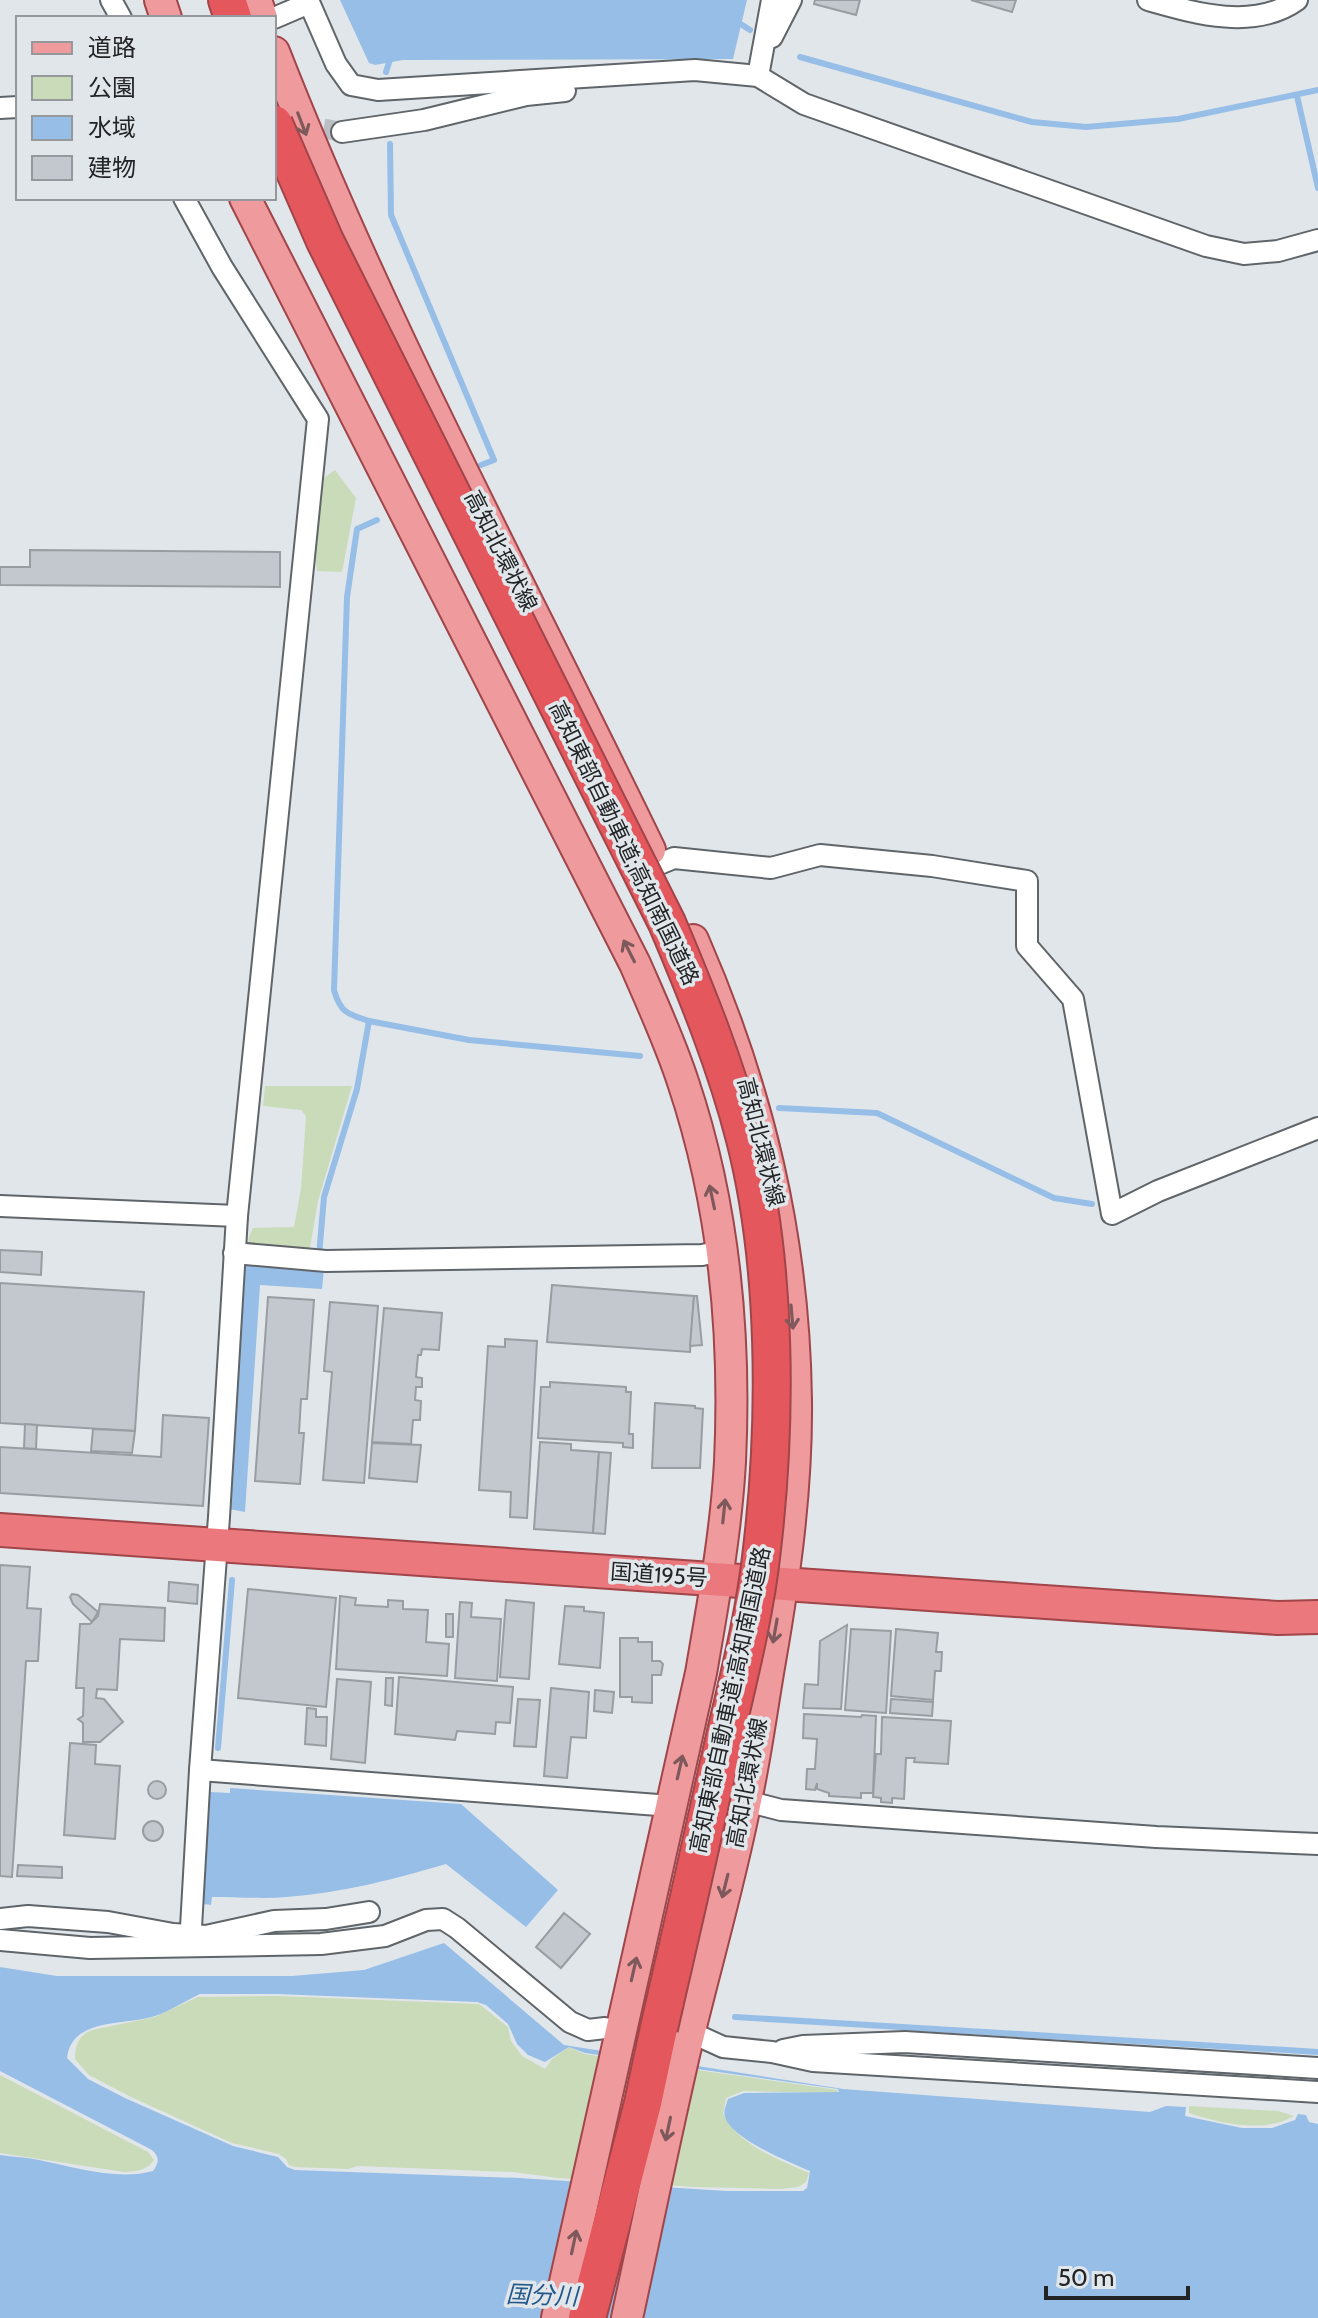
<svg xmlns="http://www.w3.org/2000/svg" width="1318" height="2318" font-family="Cabin,'Noto Sans JP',sans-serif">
<rect width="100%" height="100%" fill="#e1e6eb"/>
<g fill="#c9dbb8">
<path d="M 335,470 L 356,498 L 342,572 L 317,571 L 313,542 L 324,478 Z"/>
<path d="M 265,1086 L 352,1086 L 318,1201 L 309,1253 L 248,1247 L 249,1237 L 253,1228 L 294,1227 L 301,1189 L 306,1116 L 301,1110 L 263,1106 Z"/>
<path d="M 277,1996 L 479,2004 L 508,2027 L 511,2041 L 522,2056 L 545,2069 L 552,2059 L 569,2047 L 584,2054 L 838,2090 L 837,2093 L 743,2091 L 726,2098 L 723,2114 C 739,2146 778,2159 809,2173 L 806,2182 L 798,2187 L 781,2189 L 694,2187 L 558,2178 L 513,2172 L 358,2166 L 348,2169 L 295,2167 L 289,2165 L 286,2159 L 279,2154 L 232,2143 L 131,2097 L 89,2075 L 75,2059 C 75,2045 79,2035 92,2030 L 155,2017 L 198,1997 Z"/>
<path d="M 0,2075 L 148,2152 L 154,2160 C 146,2171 137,2171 124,2172 L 0,2153 Z"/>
<path d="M 1189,2106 L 1278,2111 L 1294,2116 C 1265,2133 1221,2124 1189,2113 Z"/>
</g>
<g fill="#97bee6" fill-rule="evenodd">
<path d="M 340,0 L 747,0 L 733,59 L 403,60 L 375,65 L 369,63 Z"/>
<path d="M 249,1260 L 324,1268 L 322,1289 L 260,1285 L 245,1512 L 229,1509 L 243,1269 Z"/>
<path d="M 230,1788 L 461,1804 L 558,1890 L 526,1927 L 446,1864 C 395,1879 341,1893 287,1897 C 263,1899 237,1897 212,1897 L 211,1905 L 203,1904 L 210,1792 L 230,1793 Z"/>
<path d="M 444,1943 L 564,2045 L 843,2089 L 1150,2112 L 1166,2106 L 1186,2107 L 1185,2116 L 1242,2128 L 1272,2128 L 1295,2120 L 1298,2114 L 1306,2115 L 1309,2122 L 1318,2124 L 1318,2318 L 0,2318 L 0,2155 C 13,2157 26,2157 39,2160 C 75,2167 117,2181 153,2171 C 159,2162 160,2158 152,2150 L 0,2071 L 0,1967 L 57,1976 L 292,1976 L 364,1970 ZM 200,1994 L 277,1994 L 477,2002 L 486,2005 L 508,2024 L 517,2044 L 528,2055 L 545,2062 L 569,2047 L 585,2053 L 838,2089 L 839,2092 L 744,2093 L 728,2099 C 726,2106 723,2111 725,2117 C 732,2139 789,2162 810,2171 L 807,2188 L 803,2191 L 727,2191 L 519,2178 L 295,2170 L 287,2167 L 278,2157 L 233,2146 L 125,2098 L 88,2079 L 67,2058 C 72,2017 124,2026 155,2016 C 170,2011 185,2001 200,1994 Z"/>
</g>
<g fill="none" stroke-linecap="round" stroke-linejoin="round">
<g stroke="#97bee6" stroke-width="6">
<path d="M 736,21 L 750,30"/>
<path d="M 800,57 L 1032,122 L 1086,127 L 1178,119 L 1318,90"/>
<path d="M 386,72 L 391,56"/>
<path d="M 1297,96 L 1318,188"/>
<path d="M 390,144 L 391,215 L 494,460 L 481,465"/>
<path d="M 369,1021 L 469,1040 L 640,1056"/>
<path d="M 779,1108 L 877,1113 L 1054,1198 L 1092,1204"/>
<path d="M 319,1256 L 324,1197 L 357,1089 L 369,1021 C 347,1014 340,1012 334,990 L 347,597 L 357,529 L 377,520"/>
<path d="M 218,1748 L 232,1580"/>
<path d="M 735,2017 L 1318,2052"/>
</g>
</g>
<g fill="#c2c8cd" stroke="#989da2" stroke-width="2">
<path d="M 815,0 L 860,0 L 856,15 L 814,4 Z"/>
<path d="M 971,0 L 1016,0 L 1012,12 Z"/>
<path d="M 30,550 L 280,552 L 280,587 L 0,585 L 0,567 L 30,567 Z"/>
<path d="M 0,1250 L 42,1252 L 41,1275 L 0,1272 Z"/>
<path d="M 0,1283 L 144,1292 L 135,1431 L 0,1423 Z"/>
<path d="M 552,1285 L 694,1296 L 690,1352 L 547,1342 Z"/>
<path d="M 694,1296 L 697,1296 L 702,1345 L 690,1346 Z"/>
<path d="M 268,1297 L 314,1300 L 307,1399 L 301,1399 L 299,1433 L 304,1433 L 300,1484 L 255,1481 Z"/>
<path d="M 330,1302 L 378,1306 L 364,1483 L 323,1480 L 332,1372 L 324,1371 Z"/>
<path d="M 384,1308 L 442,1313 L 439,1350 L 422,1349 L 421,1355 L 418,1355 L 416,1377 L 422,1378 L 422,1387 L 416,1387 L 415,1400 L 421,1401 L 420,1420 L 413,1420 L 411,1444 L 372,1442 Z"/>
<path d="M 505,1339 L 537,1341 L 527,1518 L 510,1517 L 511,1492 L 479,1490 L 488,1346 L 505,1347 Z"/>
<path d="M 550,1382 L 626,1387 L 626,1392 L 631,1392 L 629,1434 L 633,1434 L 633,1448 L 623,1447 L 623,1443 L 538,1438 L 541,1387 L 550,1387 Z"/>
<path d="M 655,1403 L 695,1406 L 695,1408 L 703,1409 L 700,1468 L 652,1468 Z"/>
<path d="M 163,1415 L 209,1418 L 203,1506 L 0,1493 L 0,1447 L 161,1457 Z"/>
<path d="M 25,1424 L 37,1425 L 36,1449 L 24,1448 Z"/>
<path d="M 93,1429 L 135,1431 L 132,1453 L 91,1451 Z"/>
<path d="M 540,1442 L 571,1444 L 571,1450 L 599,1452 L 593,1533 L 534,1529 Z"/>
<path d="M 372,1443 L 421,1445 L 417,1482 L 369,1478 Z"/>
<path d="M 599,1452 L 611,1453 L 605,1534 L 593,1533 Z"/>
<path d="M 0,1565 L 30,1567 L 27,1608 L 41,1609 L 38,1661 L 26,1661 L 12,1877 L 0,1876 Z"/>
<path d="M 169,1582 L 198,1585 L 197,1604 L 168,1601 Z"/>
<path d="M 248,1589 L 336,1598 L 326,1707 L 238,1698 Z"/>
<path d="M 72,1594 L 78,1595 L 98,1612 L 92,1622 L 73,1604 L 70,1597 Z"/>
<path d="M 340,1596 L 356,1598 L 355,1605 L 388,1607 L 388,1600 L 403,1601 L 403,1609 L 428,1610 L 426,1642 L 449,1644 L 447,1676 L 336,1669 Z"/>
<path d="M 506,1600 L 534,1603 L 529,1679 L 500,1677 Z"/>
<path d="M 460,1602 L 472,1603 L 471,1617 L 501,1619 L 497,1681 L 455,1678 Z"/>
<path d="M 100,1604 L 165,1608 L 164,1641 L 120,1639 L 117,1690 L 97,1689 L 96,1698 L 104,1699 L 123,1722 L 100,1742 L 83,1742 L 83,1723 L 78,1719 L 83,1716 L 84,1688 L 76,1688 L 80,1624 L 90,1624 L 98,1616 Z"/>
<path d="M 565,1606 L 584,1607 L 584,1611 L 604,1613 L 600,1668 L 559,1664 Z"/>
<rect x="446" y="1614" width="7" height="23"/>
<path d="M 847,1625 L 841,1709 L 803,1708 L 805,1684 L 818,1685 L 820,1641 Z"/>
<path d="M 851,1629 L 891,1631 L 886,1713 L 845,1710 Z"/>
<path d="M 896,1629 L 938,1633 L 936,1652 L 942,1652 L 941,1671 L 935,1671 L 933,1700 L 891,1696 Z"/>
<path d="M 620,1638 L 638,1638 L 638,1642 L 652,1642 L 652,1661 L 660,1661 L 663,1664 L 661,1675 L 652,1675 L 652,1703 L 632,1702 L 632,1697 L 620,1697 Z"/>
<path d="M 399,1677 L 513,1687 L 510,1723 L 496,1722 L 495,1734 L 457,1731 L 455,1740 L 395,1734 Z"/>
<path d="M 386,1678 L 393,1678 L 392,1706 L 385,1705 Z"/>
<path d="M 337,1679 L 371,1682 L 365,1763 L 331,1759 Z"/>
<path d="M 551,1688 L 589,1692 L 586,1738 L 571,1737 L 567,1778 L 544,1776 Z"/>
<path d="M 595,1690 L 614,1692 L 612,1713 L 594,1711 Z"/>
<path d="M 518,1699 L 540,1700 L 536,1747 L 514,1746 Z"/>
<path d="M 891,1699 L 933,1702 L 932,1716 L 890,1713 Z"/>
<path d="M 307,1708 L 316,1709 L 316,1717 L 327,1717 L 326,1746 L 305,1744 Z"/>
<path d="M 804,1714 L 861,1717 L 862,1715 L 876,1716 L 873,1793 L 861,1793 L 861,1798 L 829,1796 L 829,1793 L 817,1789 L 817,1783 L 815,1790 L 806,1789 L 807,1769 L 815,1769 L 817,1739 L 803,1738 Z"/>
<path d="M 882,1717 L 951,1721 L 948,1764 L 914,1762 L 915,1758 L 906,1758 L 904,1799 L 892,1798 L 892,1803 L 881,1802 L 881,1798 L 873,1797 L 876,1754 L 881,1754 Z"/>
<path d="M 70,1743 L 96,1745 L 95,1764 L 120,1766 L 115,1839 L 64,1835 Z"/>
<circle cx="157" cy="1790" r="9"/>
<circle cx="153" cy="1831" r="10"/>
<path d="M 18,1865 L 62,1867 L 62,1878 L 17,1876 Z"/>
<path d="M 564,1913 L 590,1934 L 561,1968 L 536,1947 Z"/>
</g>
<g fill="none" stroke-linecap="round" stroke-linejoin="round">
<path stroke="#bbbfc4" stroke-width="20" stroke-dasharray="20 10" stroke-linecap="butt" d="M 294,123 L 342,132"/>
<defs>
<g id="minor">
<path d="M 111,0 L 121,18"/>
<path d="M 308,0 L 336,64 L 351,85 L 378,90 L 695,70 L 758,76 L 804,104 L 1206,246 L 1244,254 L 1278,251 L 1318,240"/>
<path d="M 1148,0 C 1194,13 1254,31 1297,0"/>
<path d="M 274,18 L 309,3"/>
<path d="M 772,37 L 791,0"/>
<path d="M 758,76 L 772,0"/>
<path d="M 0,108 L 18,107"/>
<path d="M 342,132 L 424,120 L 526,95 L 565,91"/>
<path d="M 184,198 L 222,267 L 318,419 L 237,1216 L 219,1517 L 200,1770 L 190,1945"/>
<path d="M 657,865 L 674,858 L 771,868 L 820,855 L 932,866 L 1027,881 L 1027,946 L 1073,999 L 1112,1214 L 1158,1191 L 1318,1128"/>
<path d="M 0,1206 L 237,1216"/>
<path d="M 234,1253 L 326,1261 L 702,1255 L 722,1251"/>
<path d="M 200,1770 L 671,1806"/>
<path d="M 746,1801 L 781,1810 L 1156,1837 L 1318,1844"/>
<path d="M 0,1919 L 28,1916 L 108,1922 L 173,1934 L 206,1936 L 274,1921 L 326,1919 L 369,1912"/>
<path d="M 0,1940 L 90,1948 L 321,1944 L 385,1936 L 426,1920 L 443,1919 L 457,1928 L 570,2022 L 588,2030 L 605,2028 L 619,2032"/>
<path d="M 690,2032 L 723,2047 L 772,2052 L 813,2061 L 1318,2092"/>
<path d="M 783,2050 L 803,2046 L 905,2042 L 1318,2068"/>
</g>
<g id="primary">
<path d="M 160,0 L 166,18"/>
<path d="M 256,0 L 262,18"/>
<path d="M 274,52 C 381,326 522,585 650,850"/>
<path d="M 245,198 L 635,964 C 652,1003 670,1042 683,1082 C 724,1204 736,1334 730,1462 C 726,1533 713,1603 701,1673 L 557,2318"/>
<path d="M 627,2318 C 646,2230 664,2142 684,2055 C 704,1970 729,1886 746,1800 C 756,1754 762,1707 770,1661 C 785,1575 797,1487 796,1400 C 794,1237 758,1089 693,940"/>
</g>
<path id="trunk" d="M 0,1530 L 1278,1618 L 1318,1617"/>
<g id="motorway">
<path d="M 227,0 L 233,18"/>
<path d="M 587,2318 L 643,2103 L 659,2028"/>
</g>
</defs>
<use href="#minor" stroke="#606569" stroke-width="24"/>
<use href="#primary" stroke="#a04549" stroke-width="34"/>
<use href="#trunk" stroke="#a04549" stroke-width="36"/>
<use href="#motorway" stroke="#a04549" stroke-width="40"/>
<use href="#minor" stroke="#fff" stroke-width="20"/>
<use href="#primary" stroke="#ef9a9d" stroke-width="30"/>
<use href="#trunk" stroke="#ea787c" stroke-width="32"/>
<use href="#motorway" stroke="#e4575c" stroke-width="36"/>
<defs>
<path id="motorway-bridge" d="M 274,124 L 325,241 L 667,923 C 697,994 726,1065 745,1139 C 777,1264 777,1421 762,1549 C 755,1615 738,1680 723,1745 C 702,1839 681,1934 659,2028"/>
</defs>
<use href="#motorway-bridge" stroke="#a04549" stroke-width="40" stroke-linecap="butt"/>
<use href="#motorway-bridge" stroke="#e4575c" stroke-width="36"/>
</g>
<defs><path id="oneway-shaft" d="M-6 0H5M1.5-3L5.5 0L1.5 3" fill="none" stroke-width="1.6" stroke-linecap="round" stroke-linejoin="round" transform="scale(2)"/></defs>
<g stroke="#7e595c">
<use href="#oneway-shaft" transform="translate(302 124) rotate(69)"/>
<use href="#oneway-shaft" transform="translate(629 951) rotate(-117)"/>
<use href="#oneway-shaft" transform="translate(712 1197) rotate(-102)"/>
<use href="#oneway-shaft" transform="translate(792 1317) rotate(85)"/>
<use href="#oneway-shaft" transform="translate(724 1511) rotate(-84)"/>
<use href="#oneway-shaft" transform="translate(775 1631) rotate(100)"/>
<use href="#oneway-shaft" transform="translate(680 1767) rotate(-77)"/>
<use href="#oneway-shaft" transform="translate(725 1886) rotate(104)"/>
<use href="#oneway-shaft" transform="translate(634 1969) rotate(-77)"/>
<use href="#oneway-shaft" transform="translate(668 2129) rotate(102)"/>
<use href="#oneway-shaft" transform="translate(574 2242) rotate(-78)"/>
</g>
<g text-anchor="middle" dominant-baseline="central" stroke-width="7" stroke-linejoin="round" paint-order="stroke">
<g font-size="22" fill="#222426" stroke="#e1e6eb">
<text transform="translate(501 551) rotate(63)">高知北環状線</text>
<text transform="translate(624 843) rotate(64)">高知東部自動車道;高知南国道路</text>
<text transform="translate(761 1142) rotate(76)">高知北環状線</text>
<text transform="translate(659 1575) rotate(4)">国道195号</text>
<text transform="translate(730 1700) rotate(-78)">高知東部自動車道;高知南国道路</text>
<text transform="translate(747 1783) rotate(-79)">高知北環状線</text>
</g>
<g font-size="24" font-style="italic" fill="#22588b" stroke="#e1e6eb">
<text transform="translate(542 2295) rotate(2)">国分川</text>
</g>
</g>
<rect x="16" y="16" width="260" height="184" fill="#e1e6eb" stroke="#95989c" stroke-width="2"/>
<rect x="32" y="42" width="40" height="12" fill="#ef9a9d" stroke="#95989c" stroke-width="2"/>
<text x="88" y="56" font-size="24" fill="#222426">道路</text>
<rect x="32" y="76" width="40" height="24" fill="#c9dbb8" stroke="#95989c" stroke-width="2"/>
<text x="88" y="96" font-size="24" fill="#222426">公園</text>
<rect x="32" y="116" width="40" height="24" fill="#97bee6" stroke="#95989c" stroke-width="2"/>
<text x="88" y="136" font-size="24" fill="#222426">水域</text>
<rect x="32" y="156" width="40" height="24" fill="#c2c8cd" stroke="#95989c" stroke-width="2"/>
<text x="88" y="176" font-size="24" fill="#222426">建物</text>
<path d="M1046 2286v12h142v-12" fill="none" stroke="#222426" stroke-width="4"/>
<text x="1058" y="2286" font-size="24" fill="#222426" stroke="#e1e6eb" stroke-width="6" paint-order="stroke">50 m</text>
</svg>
